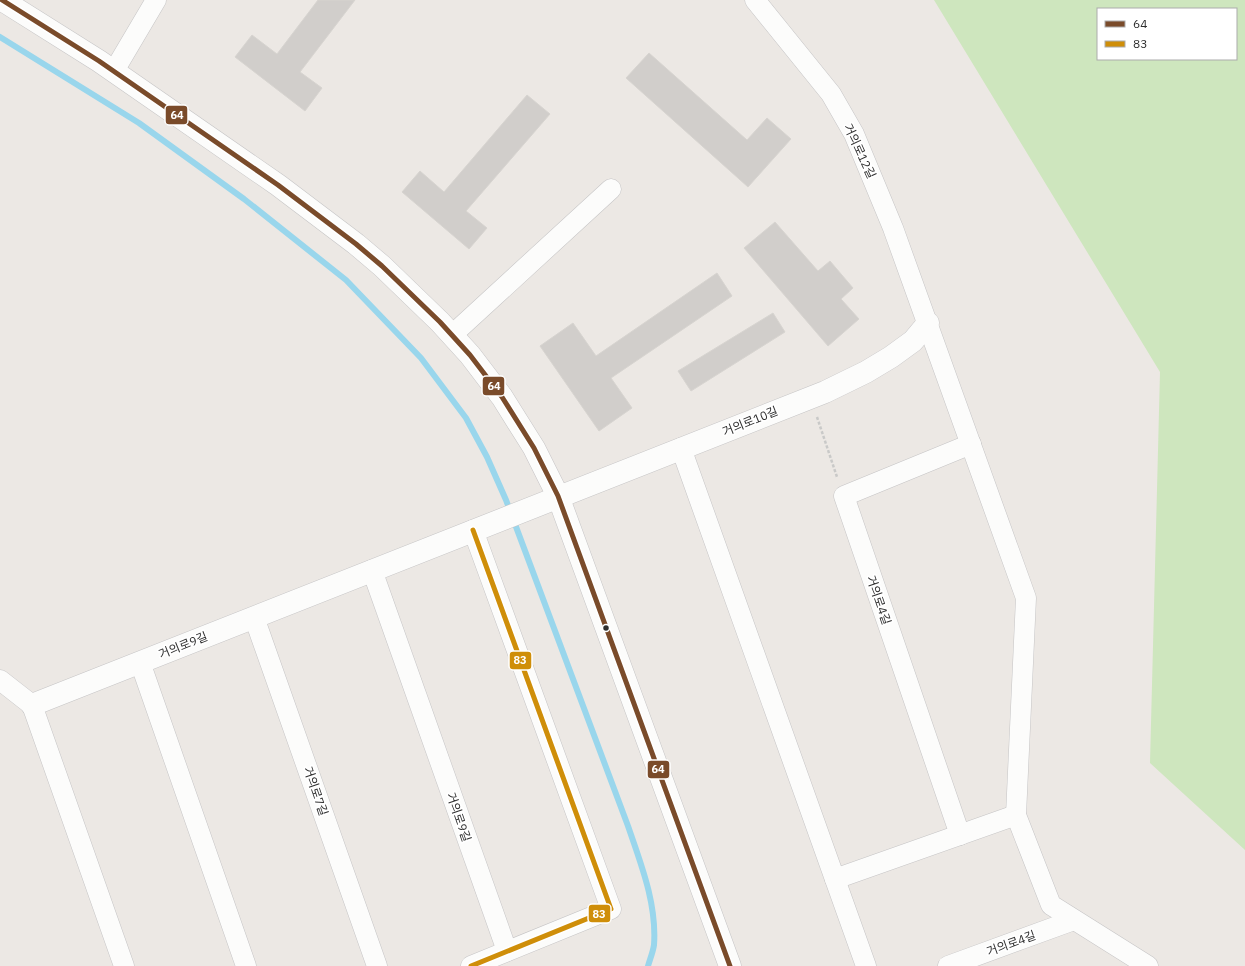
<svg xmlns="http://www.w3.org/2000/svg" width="1245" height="966" font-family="'IBM Plex Sans','Noto Sans KR',sans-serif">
<rect width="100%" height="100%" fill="#ece8e4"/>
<path fill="#cee6be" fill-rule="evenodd" d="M 934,0 L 1245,0 L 1245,850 L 1150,763 L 1160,372 ZM 1098,9 L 1236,9 L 1236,59 L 1098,59 Z"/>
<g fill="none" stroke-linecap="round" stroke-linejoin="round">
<path stroke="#99d6ec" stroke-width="6" d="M 0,37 L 139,123 L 244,199 L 346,280 L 421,358 L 466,418 L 487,457 L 506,500 L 628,826 C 641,864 657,904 654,945 C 653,952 650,959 648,966"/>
</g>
<g fill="#d1cecb" stroke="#d7d4d0">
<path d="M 318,0 L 355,0 L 300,72 L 322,88 L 305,111 L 235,57 L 252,35 L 277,54 Z"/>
<path d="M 649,53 L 747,140 L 767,118 L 791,139 L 748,187 L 626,78 Z"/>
<path d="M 527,95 L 550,114 L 466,211 L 487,228 L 469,249 L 402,192 L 420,171 L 444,192 Z"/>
<path d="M 775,222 L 818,271 L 830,261 L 853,288 L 841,299 L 859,319 L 828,346 L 744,248 Z"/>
<path d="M 717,273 L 732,296 L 611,378 L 632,408 L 599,431 L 540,346 L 573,323 L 596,356 Z"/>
<path d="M 773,313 L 785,332 L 691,391 L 678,371 Z"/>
</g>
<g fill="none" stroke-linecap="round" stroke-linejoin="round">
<defs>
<g id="minor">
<path d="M 755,0 L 831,94 L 854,134 L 893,228 L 1026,598 L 1016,815 L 1051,905 L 1148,966"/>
<path d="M 114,71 L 156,0"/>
<path d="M 452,335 L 611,189"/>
<path d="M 681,448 L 866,966"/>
<path d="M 372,570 L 507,951"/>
<path d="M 254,617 L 377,966"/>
<path d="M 140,662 L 246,966"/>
<path d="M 0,680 L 32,705 L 124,966"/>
<path d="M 960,835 L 844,496 L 971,444"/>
<path d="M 835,879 L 1016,815"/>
<path d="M 471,966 L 611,909 L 473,530"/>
<path d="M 948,966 L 1074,920"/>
</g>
<g id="tertiary">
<path d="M 2,0 L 99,61 L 278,185 L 356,244 L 382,266 L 440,322 L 470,355 L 502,397 L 534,448 L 558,496 L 730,966"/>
<path d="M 32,705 L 825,392 L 866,372 L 891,357 L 913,341 L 928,323"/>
</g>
</defs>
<use href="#minor" stroke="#c5c4c5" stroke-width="21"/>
<use href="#tertiary" stroke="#c5c4c5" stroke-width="23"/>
<path stroke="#c9c9c8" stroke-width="2.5" stroke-dasharray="3 2" stroke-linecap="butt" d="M 817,417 L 837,477"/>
<use href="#minor" stroke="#fcfcfb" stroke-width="20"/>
<use href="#tertiary" stroke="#fcfcfb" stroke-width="22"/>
<defs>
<path id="bus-1" d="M 2,0 L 99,61 L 278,185 L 356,244 L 382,266 L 440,322 L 470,355 L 502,397 L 534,448 L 558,496 L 730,966"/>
<path id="bus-2" d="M 471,966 L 611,909 L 473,530"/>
</defs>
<use href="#bus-1" stroke="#fff" stroke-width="8"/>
<use href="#bus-2" stroke="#fff" stroke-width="8"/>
<use href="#bus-1" stroke="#7a4b2a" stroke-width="5"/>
<use href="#bus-2" stroke="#cf8e09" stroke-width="5"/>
</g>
<circle fill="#2e2e2e" stroke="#fff" stroke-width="1.5" cx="606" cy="628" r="3.5"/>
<g text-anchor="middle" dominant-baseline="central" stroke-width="3.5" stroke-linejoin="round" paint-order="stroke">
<g font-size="12" fill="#2e2e2e" stroke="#fff">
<text transform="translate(860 151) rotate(65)">거의로12길</text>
<text transform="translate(750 421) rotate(-22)">거의로10길</text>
<text transform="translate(879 600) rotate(71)">거의로4길</text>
<text transform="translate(183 645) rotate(-22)">거의로9길</text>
<text transform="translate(316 791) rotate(71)">거의로7길</text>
<text transform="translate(459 817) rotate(71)">거의로9길</text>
<text transform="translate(1011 943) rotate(-20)">거의로4길</text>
</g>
</g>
<g stroke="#fff" stroke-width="1.5">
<rect x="165" y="105" width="23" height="20" rx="4" fill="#7a4b2a"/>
<rect x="482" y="376" width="23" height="20" rx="4" fill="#7a4b2a"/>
<rect x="509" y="651" width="23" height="19" rx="4" fill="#cf8e09"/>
<rect x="647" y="760" width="23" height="19" rx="4" fill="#7a4b2a"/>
<rect x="588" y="904" width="23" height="19" rx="4" fill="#cf8e09"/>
</g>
<g font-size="11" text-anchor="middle" font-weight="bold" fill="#fff">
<text x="177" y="119">64</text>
<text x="494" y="390">64</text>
<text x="520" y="664">83</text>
<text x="658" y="773">64</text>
<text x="599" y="918">83</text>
</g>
<rect x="1097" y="8" width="140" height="52" fill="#ffffff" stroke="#ababab"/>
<rect x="1105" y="21" width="20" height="6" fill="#7a4b2a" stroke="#ababab"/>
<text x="1133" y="28" font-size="12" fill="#2e2e2e">64</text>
<rect x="1105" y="41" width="20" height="6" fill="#cf8e09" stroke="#ababab"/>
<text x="1133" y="48" font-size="12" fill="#2e2e2e">83</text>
</svg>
